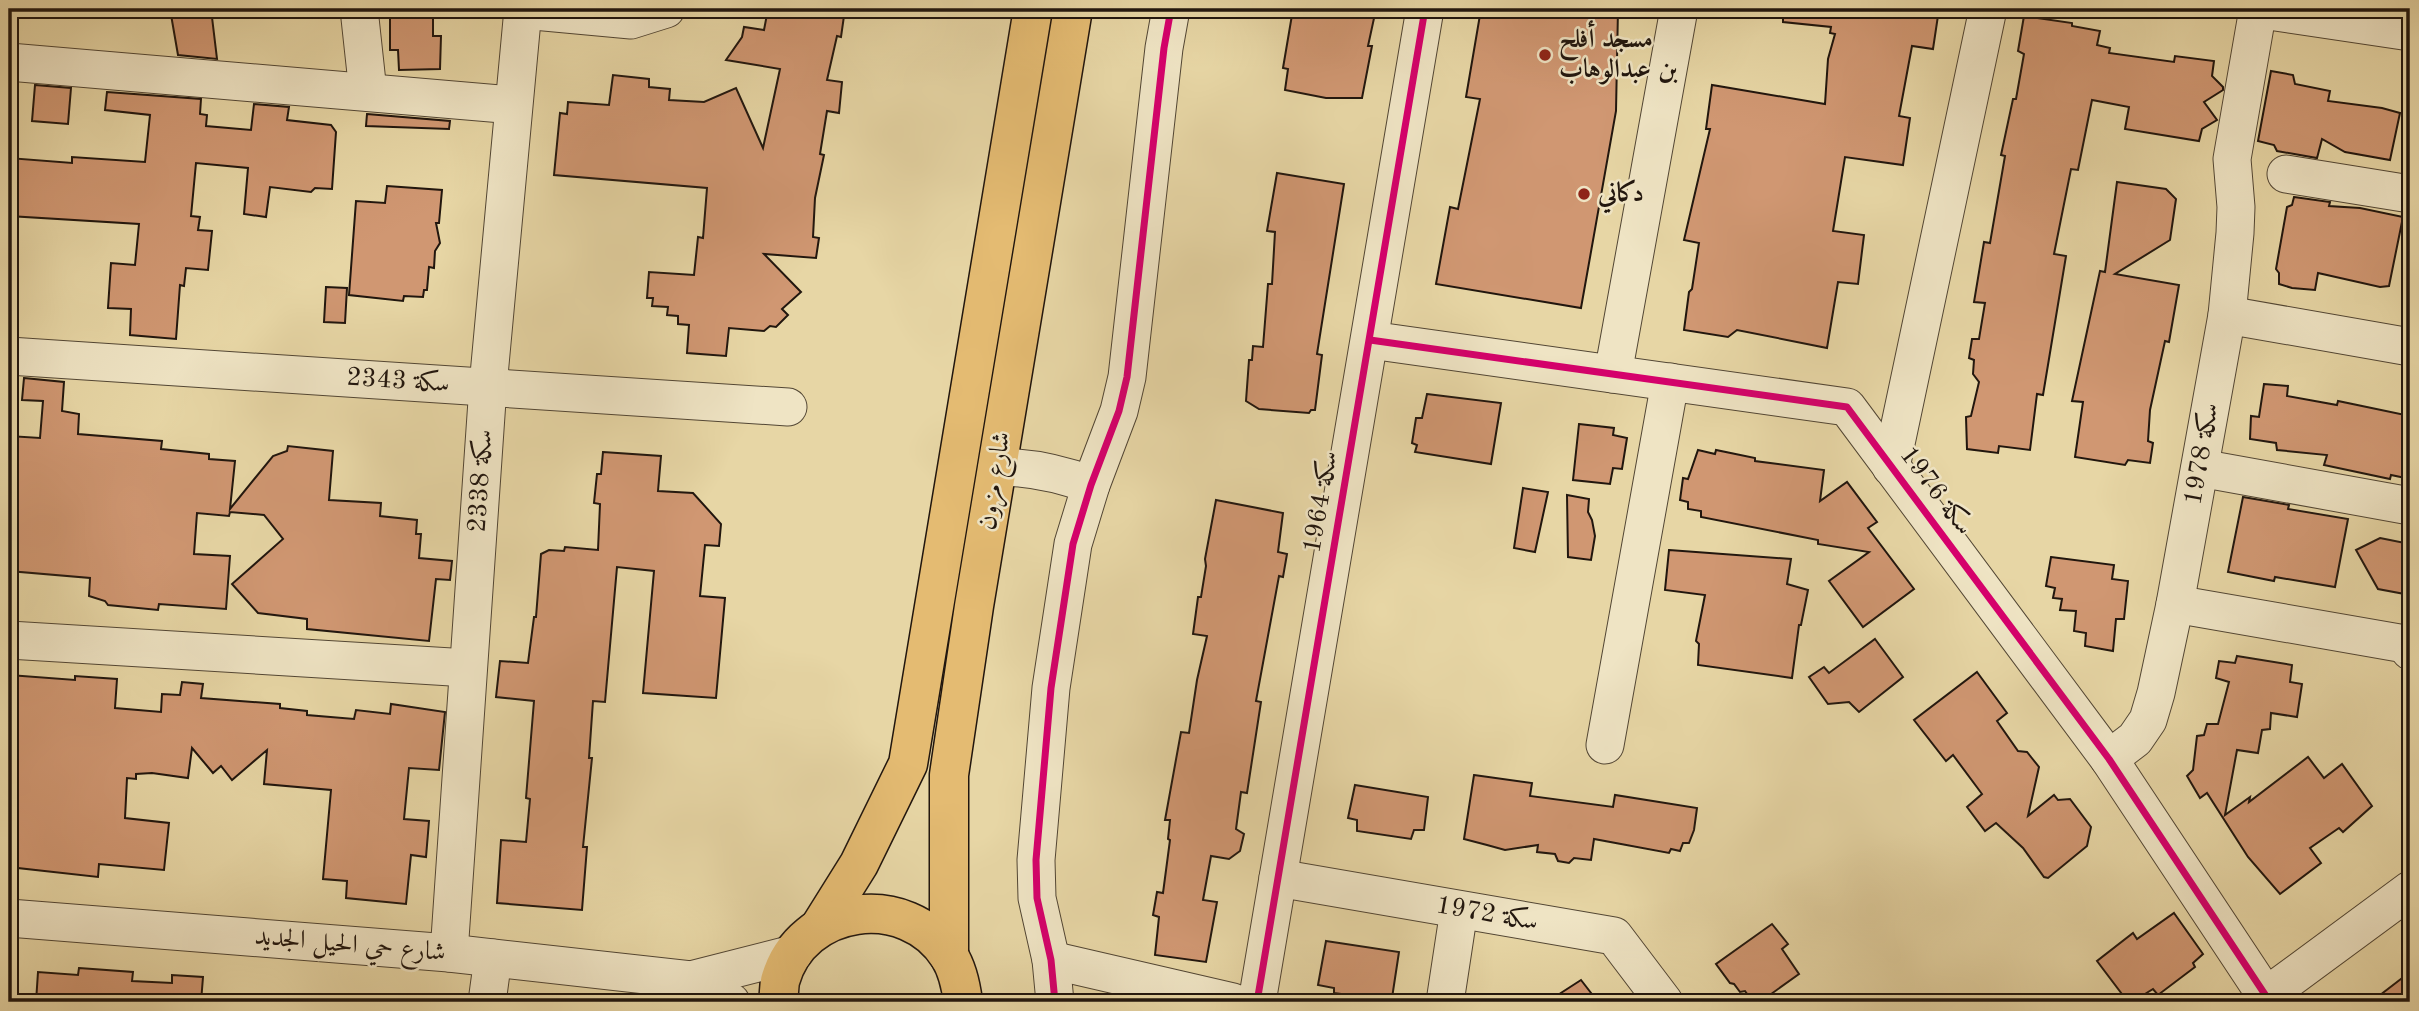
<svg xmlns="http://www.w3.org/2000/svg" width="2419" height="1011" font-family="'Old Standard TT',Amiri,serif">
<rect width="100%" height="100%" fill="#e7d6a5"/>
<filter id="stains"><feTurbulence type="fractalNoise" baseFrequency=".00286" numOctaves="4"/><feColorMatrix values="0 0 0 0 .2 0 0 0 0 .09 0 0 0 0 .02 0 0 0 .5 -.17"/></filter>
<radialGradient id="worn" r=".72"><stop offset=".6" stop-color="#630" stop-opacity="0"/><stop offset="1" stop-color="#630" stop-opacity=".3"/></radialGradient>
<g fill="#d09772" stroke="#21160e" stroke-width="2">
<path d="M 170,9 L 211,9 L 217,59 L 178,55 Z"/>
<path d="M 390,9 L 433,9 L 433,36 L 441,36 L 440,69 L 399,70 L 398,50 L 390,50 Z"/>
<path d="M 768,9 L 845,9 L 841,37 L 837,36 L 827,80 L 842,82 L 839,113 L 827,111 L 820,154 L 824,155 L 815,198 L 813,237 L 819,238 L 816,258 L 764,254 L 801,292 L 782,309 L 788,315 L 776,327 L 770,326 L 764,331 L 729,328 L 726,356 L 687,353 L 689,325 L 678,324 L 678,316 L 667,315 L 668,307 L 652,306 L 653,298 L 647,298 L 649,272 L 694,275 L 698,237 L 703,238 L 707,188 L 554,175 L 560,113 L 567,114 L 568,102 L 609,105 L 613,75 L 649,79 L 649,87 L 670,89 L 669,100 L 704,102 L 736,88 L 763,148 L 780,69 L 726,60 L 742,37 L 744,27 L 764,30 Z"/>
<path d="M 1293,9 L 1376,9 L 1368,46 L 1372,46 L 1362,98 L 1326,98 L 1285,90 L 1288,69 L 1283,68 Z"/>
<path d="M 1481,9 L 1618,9 L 1616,111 L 1581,308 L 1436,284 L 1450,207 L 1458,209 L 1480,99 L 1466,97 Z"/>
<path d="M 1783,9 L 1939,9 L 1933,49 L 1912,46 L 1899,116 L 1910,118 L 1903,165 L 1845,157 L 1833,231 L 1864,235 L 1858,284 L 1838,282 L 1827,348 L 1737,330 L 1728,337 L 1684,330 L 1689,292 L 1692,289 L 1699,243 L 1684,240 L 1710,129 L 1706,129 L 1712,85 L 1825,104 L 1828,59 L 1835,34 L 1830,33 L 1831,27 L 1783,22 Z"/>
<path d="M 2024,16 L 2072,23 L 2072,26 L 2100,31 L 2097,45 L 2110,48 L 2109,53 L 2174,62 L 2175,56 L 2214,61 L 2212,76 L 2223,87 L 2223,90 L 2204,102 L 2217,120 L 2202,129 L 2199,141 L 2125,129 L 2129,107 L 2092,100 L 2078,170 L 2071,169 L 2054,254 L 2066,256 L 2043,395 L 2037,394 L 2030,450 L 1999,446 L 1998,453 L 1967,449 L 1966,417 L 1971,416 L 1979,382 L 1973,374 L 1974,360 L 1969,358 L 1972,339 L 1979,339 L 1985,303 L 1974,302 L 1984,242 L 1990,243 L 2005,156 L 2001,155 L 2013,99 L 2016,99 L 2024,54 L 2018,51 Z"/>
<path d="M 2271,71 L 2293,75 L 2295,84 L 2330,91 L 2328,101 L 2382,108 L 2400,113 L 2390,160 L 2345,152 L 2322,139 L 2317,158 L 2277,151 L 2274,145 L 2258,141 Z"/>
<path d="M 35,85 L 71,88 L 68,124 L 32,121 Z"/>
<path d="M 107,92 L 201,99 L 200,114 L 207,115 L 206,126 L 251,130 L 254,104 L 289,107 L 287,120 L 331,125 L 336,132 L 332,189 L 315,188 L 311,192 L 270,187 L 266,217 L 244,214 L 248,168 L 196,163 L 191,216 L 200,217 L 198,230 L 212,231 L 208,270 L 186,268 L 184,286 L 180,285 L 176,339 L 130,335 L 131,309 L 108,308 L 111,263 L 135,265 L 139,224 L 9,216 L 9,158 L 72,163 L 72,157 L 145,162 L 150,115 L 105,110 Z"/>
<path d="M 367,114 L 450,121 L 449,129 L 366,126 Z"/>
<path d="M 1277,173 L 1344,184 L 1317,354 L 1322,355 L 1315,410 L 1311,410 L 1309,413 L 1259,409 L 1246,401 L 1249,360 L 1252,360 L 1253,346 L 1263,347 L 1268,284 L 1272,284 L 1275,232 L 1267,231 Z"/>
<path d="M 2117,182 L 2166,189 L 2176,199 L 2170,240 L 2115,274 L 2179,285 L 2169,342 L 2165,341 L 2150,410 L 2148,441 L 2153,443 L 2150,463 L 2128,460 L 2125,465 L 2075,457 L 2083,402 L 2072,401 L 2100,271 L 2105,272 Z"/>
<path d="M 387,186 L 442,190 L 439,223 L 436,223 L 440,243 L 435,251 L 434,268 L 429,267 L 427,290 L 424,290 L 423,297 L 404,296 L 403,301 L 349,295 L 356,201 L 385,203 Z"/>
<path d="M 2294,197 L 2330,202 L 2329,206 L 2360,208 L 2403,217 L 2389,286 L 2380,287 L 2318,273 L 2315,290 L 2292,288 L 2279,284 L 2279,273 L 2276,269 L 2287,207 L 2292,205 Z"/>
<path d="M 326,287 L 347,288 L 345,323 L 324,322 Z"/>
<path d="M 24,378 L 64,382 L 62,411 L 79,414 L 78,434 L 162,441 L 161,449 L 209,454 L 209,459 L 235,461 L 230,509 L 273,456 L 287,451 L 288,446 L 333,451 L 329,500 L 381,503 L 380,516 L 417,520 L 416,534 L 421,534 L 419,558 L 452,561 L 450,580 L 436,579 L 429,641 L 307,629 L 307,619 L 258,613 L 232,584 L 283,539 L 264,515 L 230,512 L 229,516 L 197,513 L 194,554 L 230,556 L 226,609 L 159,604 L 158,610 L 108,605 L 105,601 L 89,596 L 90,578 L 9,571 L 9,436 L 40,438 L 43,401 L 22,400 Z"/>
<path d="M 2264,384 L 2288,386 L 2287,396 L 2337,405 L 2338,401 L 2410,416 L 2410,479 L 2391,475 L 2390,479 L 2324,465 L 2327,455 L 2277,450 L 2276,443 L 2250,439 L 2251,416 L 2259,417 Z"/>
<path d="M 1427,394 L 1501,403 L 1491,464 L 1415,452 L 1417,445 L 1412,443 L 1416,418 L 1422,418 Z"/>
<path d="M 1579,424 L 1614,428 L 1613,435 L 1627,438 L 1622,469 L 1613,468 L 1610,484 L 1573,480 Z"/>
<path d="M 1698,450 L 1715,454 L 1716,450 L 1755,458 L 1755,461 L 1824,470 L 1820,501 L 1847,482 L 1877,522 L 1868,528 L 1914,589 L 1863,627 L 1829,581 L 1869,552 L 1818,544 L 1818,540 L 1701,517 L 1701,511 L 1688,509 L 1688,502 L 1680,500 L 1683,478 L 1688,479 Z"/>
<path d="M 603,452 L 661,456 L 658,491 L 693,493 L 721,524 L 719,546 L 705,545 L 700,596 L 725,598 L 716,698 L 643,693 L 654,571 L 617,567 L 605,702 L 593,701 L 589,758 L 592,758 L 583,847 L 587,847 L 582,910 L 497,903 L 501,840 L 526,842 L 530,799 L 526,798 L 534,701 L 496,697 L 500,661 L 528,663 L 534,617 L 536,617 L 541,554 L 549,550 L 564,551 L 565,547 L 598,550 L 600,504 L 594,503 L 597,474 L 601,474 Z"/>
<path d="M 1523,488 L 1548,492 L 1535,552 L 1514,548 Z"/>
<path d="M 1567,495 L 1589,499 L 1588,512 L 1592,520 L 1595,536 L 1591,560 L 1568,557 Z"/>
<path d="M 2243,497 L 2289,505 L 2288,509 L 2348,519 L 2335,587 L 2275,577 L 2274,581 L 2228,572 Z"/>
<path d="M 1216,500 L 1283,513 L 1278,552 L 1287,554 L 1283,577 L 1279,576 L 1256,701 L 1261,702 L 1247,793 L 1241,792 L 1236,829 L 1244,834 L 1240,851 L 1229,859 L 1211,856 L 1203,900 L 1217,902 L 1206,962 L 1155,955 L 1159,917 L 1153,915 L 1157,892 L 1163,893 L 1170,840 L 1168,839 L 1170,820 L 1165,820 L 1181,732 L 1189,733 L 1197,680 L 1207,636 L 1193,634 L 1198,597 L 1201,597 L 1206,566 L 1205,559 Z"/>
<path d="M 2380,538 L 2410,544 L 2410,595 L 2378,589 L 2356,550 Z"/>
<path d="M 1669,550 L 1791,559 L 1787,584 L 1808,590 L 1801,625 L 1799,625 L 1792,678 L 1698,665 L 1699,644 L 1696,641 L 1705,595 L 1665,590 Z"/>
<path d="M 2051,557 L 2114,565 L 2112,579 L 2128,581 L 2124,619 L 2116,619 L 2113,651 L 2085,646 L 2086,633 L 2074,631 L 2076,611 L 2060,610 L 2062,599 L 2053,598 L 2055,588 L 2046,586 Z"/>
<path d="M 1875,639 L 1903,677 L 1859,712 L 1849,702 L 1828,704 L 1809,677 L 1824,667 L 1829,673 Z"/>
<path d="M 2237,656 L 2292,665 L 2290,682 L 2302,684 L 2297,717 L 2271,713 L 2270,729 L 2262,730 L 2258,753 L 2237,750 L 2225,815 L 2250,797 L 2249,802 L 2308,757 L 2324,778 L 2342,764 L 2372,806 L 2343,832 L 2339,828 L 2310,848 L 2321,863 L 2280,894 L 2248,857 L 2207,793 L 2200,798 L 2187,776 L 2193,770 L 2197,736 L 2204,735 L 2207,724 L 2218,724 L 2229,682 L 2216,678 L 2219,661 L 2235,663 Z"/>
<path d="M 1977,672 L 2007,713 L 1997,721 L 2018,751 L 2027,752 L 2039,767 L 2028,816 L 2054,795 L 2058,800 L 2070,799 L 2091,827 L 2087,846 L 2048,878 L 2044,877 L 2023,848 L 1996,823 L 1985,831 L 1967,807 L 1982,794 L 1953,755 L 1946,761 L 1914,720 Z"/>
<path d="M 9,675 L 75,680 L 75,676 L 117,679 L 115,708 L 161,712 L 162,694 L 180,695 L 182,682 L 203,684 L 201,698 L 280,704 L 280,708 L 307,711 L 307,715 L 354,719 L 356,710 L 390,714 L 391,704 L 445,712 L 439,770 L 409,768 L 404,819 L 429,821 L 426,857 L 411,855 L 406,904 L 346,898 L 347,881 L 323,879 L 331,790 L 264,784 L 267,750 L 232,780 L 221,766 L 213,773 L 192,748 L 188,778 L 152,773 L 136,774 L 136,779 L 127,778 L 125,818 L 169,823 L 164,870 L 99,864 L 98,877 L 9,867 Z"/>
<path d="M 1474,775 L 1532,783 L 1530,796 L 1613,807 L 1615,795 L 1697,808 L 1694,830 L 1689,843 L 1683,843 L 1680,851 L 1671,849 L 1669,853 L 1594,839 L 1591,860 L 1574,858 L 1569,863 L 1558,861 L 1555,854 L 1537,852 L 1538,845 L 1505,850 L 1487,845 L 1464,839 Z"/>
<path d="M 1355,785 L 1428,797 L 1424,830 L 1414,830 L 1411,839 L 1357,831 L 1357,820 L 1348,818 Z"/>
<path d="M 2174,913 L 2203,954 L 2193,963 L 2195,967 L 2158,995 L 2153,989 L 2132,1002 L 2128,1002 L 2097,961 L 2133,933 L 2137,939 Z"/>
<path d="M 1772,924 L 1788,944 L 1782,949 L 1799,974 L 1760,1002 L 1753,1002 L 1745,991 L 1740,992 L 1734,984 L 1730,983 L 1716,964 Z"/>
<path d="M 1326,941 L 1399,952 L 1392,998 L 1378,996 L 1377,999 L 1334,993 L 1334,988 L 1318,985 Z"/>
<path d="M 79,968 L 133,972 L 132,981 L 172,983 L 172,975 L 203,977 L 201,1002 L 131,1000 L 130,1002 L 36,1002 L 38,972 L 78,975 Z"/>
<path d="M 2410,972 L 2410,1002 L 2371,1002 Z"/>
<path d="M 1581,980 L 1598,1002 L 1547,1002 Z"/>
</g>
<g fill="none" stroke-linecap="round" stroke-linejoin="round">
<defs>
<g id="minor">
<path d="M 359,9 L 368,92"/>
<path d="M 2255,9 L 2410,32"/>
<path d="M 523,10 L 631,20 L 666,9"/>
<path d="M 9,62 L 513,105"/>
<path d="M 2286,174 L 2410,194"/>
<path d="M 2227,315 L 2235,233 L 2236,207 L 2232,159 L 2258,9"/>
<path d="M 1370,340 L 1847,407 L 2109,759 L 2266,996"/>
<path d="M 9,356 L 788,407"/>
<path d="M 1613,374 L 1679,9"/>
<path d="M 997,467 C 1031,467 1059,473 1091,485"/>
<path d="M 1891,467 L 1988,9"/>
<path d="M 2200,468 L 2410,506"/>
<path d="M 2175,604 L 2405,644 L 2410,651"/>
<path d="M 9,640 L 468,668"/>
<path d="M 1605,745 L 1670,382"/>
<path d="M 2109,759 L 2135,739 L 2148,720 L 2156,693 L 2175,604 L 2227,315 L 2410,347"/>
<path d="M 1278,878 L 1614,936 L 1664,1002"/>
<path d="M 9,918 L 449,953 L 691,980 L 793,954"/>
<path d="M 449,953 L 488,386 L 523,9"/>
<path d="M 1051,960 L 1233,1002"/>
<path d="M 691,980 L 731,1002"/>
<path d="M 487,1002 L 493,958"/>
<path d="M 1055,1002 L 1051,960 L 1037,898 L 1036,860 L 1051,688 L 1073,544 L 1091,485 L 1119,411 L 1127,377 L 1164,48 L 1171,9"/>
<path d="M 1257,1002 L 1425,9"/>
<path d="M 1445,1002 L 1459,910"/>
<path d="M 2258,1002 L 2410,890"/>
</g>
<g id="major">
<path d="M 819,928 L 859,864 L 908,764 L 1033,9"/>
<path d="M 949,956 L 949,775 L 974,606 L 1073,9"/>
<path d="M 778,1002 C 779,995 779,988 780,981 C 801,904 907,890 949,956 C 958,970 961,986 963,1002"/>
</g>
</defs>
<use href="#minor" stroke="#524634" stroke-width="39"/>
<use href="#major" stroke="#21160e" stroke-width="41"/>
<use href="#minor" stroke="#efe4c4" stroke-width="37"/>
<use href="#major" stroke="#e4bb72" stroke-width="38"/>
<defs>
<g id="cycleway">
<path d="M 1370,340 L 1847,407 L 2109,759 L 2266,996"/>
<path d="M 1055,1002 L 1051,960 L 1037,898 L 1036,860 L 1051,688 L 1073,544 L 1091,485 L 1119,411 L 1127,377 L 1164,48 L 1171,9"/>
<path d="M 1257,1002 L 1425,9"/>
</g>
</defs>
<use href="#cycleway" stroke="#efe4c4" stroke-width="11"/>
<use href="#cycleway" stroke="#d6006c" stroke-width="7"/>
</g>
<g fill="#8f2418" stroke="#efe4c4" stroke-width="2.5">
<circle cx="1545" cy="55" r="7"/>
<circle cx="1584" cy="194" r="7"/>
</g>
<g text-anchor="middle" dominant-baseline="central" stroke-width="5" stroke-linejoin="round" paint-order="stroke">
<g font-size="26" font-weight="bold" fill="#21160e" stroke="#efe4c4" text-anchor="start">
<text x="1559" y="40">مسجد أفلح<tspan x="1559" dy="30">بن عبدالوهاب</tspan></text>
<text x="1598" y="194">دكاني</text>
</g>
<g font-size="26" fill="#21160e" stroke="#efe4c4">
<text transform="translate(398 381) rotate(4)">سكة 2343</text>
<text transform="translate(2202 454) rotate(-80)">سكة 1978</text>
<text transform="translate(481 481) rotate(-86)">سكة 2338</text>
<text transform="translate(995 481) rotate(-81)">شارع مزون</text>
<text transform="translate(1936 491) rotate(53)">سكة 1976</text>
<text transform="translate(1321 502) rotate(-80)">سكة 1964</text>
<text transform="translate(1487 914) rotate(10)">سكة 1972</text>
<text transform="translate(350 945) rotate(5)">شارع حي الحيل الجديد</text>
</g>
</g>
<rect width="2419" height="1011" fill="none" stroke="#e7d6a5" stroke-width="35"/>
<rect x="10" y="10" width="2398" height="990" fill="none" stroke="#21160e" stroke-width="3.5"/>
<rect x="18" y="18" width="2384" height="976" fill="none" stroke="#21160e" stroke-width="2"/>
<rect width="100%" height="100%" filter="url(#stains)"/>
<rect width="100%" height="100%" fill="url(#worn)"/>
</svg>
